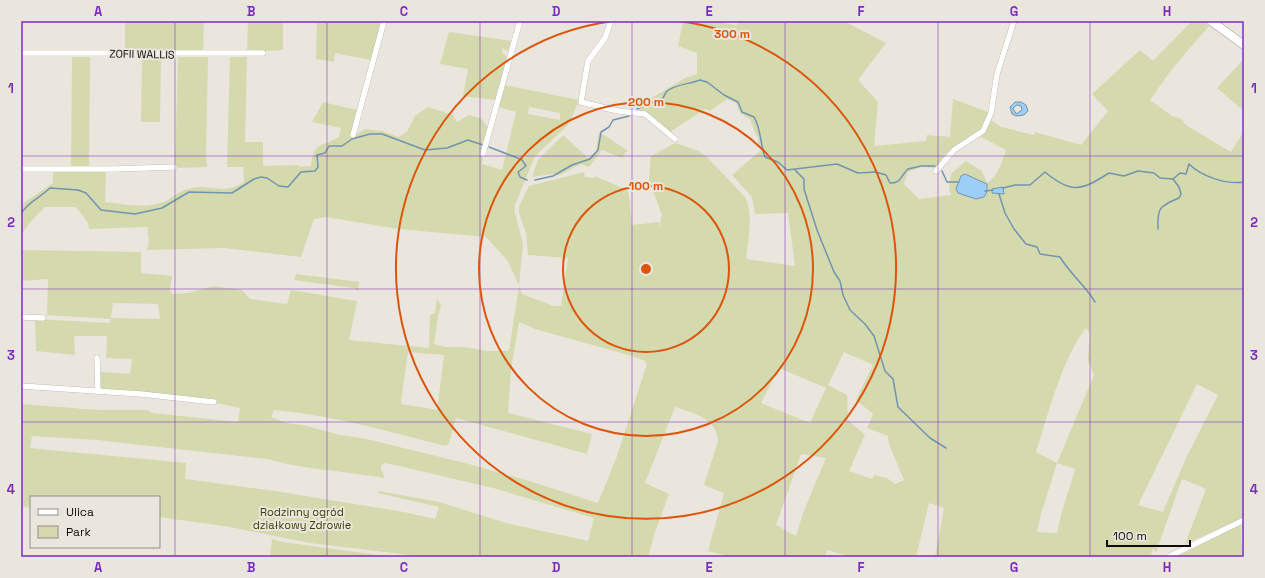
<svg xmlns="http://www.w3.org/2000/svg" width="1265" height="578" font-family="'Space Grotesk',sans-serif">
<rect width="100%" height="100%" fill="#eae6dd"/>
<g fill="#d4daad" fill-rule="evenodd">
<path d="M 125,21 L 204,21 L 203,53 L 125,51 Z"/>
<path d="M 248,21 L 283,21 L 283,50 L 247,52 Z"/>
<path d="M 317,21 L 382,21 L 371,60 L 335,53 L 334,62 L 316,59 Z"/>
<path d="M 683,21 L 710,21 L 737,25 L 738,21 L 844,21 L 886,43 L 858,80 L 878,102 L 874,146 L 926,141 L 927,135 L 950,137 L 953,99 L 988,112 L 980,131 L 945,154 L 936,168 L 921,167 L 908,172 L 904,184 L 919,199 L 951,195 L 949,189 L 951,174 L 966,161 L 982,171 L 987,183 C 997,178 1002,161 1006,150 L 981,137 L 991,120 L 1001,127 L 1034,135 L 1035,132 L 1081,145 L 1108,111 L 1092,94 L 1140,50 L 1153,61 L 1192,21 L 1202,21 L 1209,26 L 1172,69 L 1150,100 L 1172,116 L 1182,119 L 1186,125 L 1231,152 L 1244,131 L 1243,312 L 1244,517 L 1185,544 L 1206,489 L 1182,479 L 1156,552 L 1153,548 L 1151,555 L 1141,557 L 935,557 L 944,508 L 929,503 L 916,557 L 852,557 L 827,550 L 825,557 L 732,557 L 708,551 L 724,493 L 704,485 L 718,441 C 717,418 693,413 675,407 L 645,483 L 669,494 L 655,532 L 648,557 L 418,556 L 310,543 L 230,527 L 159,517 L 159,497 L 31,497 L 31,508 L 21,507 L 21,404 L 98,410 L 147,410 L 152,413 L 238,422 L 240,408 C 192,397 151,392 101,390 L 101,372 L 130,374 L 132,359 L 106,358 L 107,336 L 74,336 L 75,355 L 36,351 L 35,319 L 109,323 L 111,319 L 47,315 L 48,279 L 21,281 L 21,250 L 141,252 L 141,273 L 172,276 L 170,290 L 172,294 L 189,293 L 214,286 L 242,290 L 250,299 L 287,304 L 291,290 L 357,301 L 349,340 L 429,348 L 430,315 L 435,313 L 437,298 L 441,306 L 438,315 L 434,344 L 445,347 L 464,347 L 487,351 L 509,351 L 519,286 L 508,261 L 486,237 L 398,229 L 326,217 L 314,219 L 301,257 L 225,248 L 147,250 L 149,241 L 147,227 L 89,229 L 88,223 L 76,207 L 45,207 L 32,220 L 21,235 L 22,204 L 53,183 L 53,171 L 106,171 L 105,202 C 123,204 146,209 163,202 C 172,199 178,191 188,189 C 210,183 223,196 244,182 L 243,167 L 227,167 L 230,57 L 247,57 L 245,142 L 263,142 L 263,166 L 298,165 L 299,167 L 311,166 C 314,140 321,148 339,137 L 341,128 L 312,122 L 323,102 L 357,110 L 351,138 L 365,129 L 382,131 L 399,137 L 407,132 L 415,116 L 428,107 L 453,115 L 457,122 L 469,115 L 481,118 L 488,128 L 480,153 L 483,158 L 482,164 L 502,170 L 516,112 L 498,107 L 504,85 L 579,100 L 569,124 L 535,156 L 515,205 L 515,213 L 523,244 L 519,286 L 522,294 L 554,306 L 561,306 L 568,258 L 528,255 L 526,233 L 519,213 L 519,206 L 529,186 L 584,172 L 585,177 L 594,178 L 595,176 L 627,190 L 629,195 L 632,225 L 659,222 L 659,228 L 662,215 L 649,180 L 651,156 L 675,143 L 699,151 L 708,158 L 745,197 C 754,215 748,239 746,259 L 795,266 L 788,213 L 755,214 L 752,197 L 732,175 L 761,150 L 758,147 L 758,135 L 756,136 L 750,119 L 740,113 L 736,103 L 727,99 L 710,111 L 705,109 L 670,132 L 640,111 L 637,107 L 685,78 L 697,74 L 697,53 L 678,46 ZM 529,107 L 560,113 L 560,120 L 528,114 ZM 113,303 L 158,304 L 160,319 L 111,318 ZM 519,322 L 535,329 L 632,356 L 645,361 L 647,364 L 617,456 L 598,503 L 529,481 L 465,463 L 362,438 L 340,435 L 303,425 L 286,423 L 271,417 L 274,410 C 333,415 389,432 446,446 L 449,443 L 456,418 L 587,454 L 592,434 L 508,413 L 511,369 ZM 1086,328 L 1090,333 L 1088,360 L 1094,375 L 1057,463 L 1036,452 C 1048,415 1062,358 1086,328 ZM 408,352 L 444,355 L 437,410 L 402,404 L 401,401 ZM 844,352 L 873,365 L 856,400 L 873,414 L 867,428 L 888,436 L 889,444 L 904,480 L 895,484 L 887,478 L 874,475 L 872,479 L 849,471 L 865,435 L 848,420 L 847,395 L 828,385 ZM 779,368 L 826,388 L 810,423 L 761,403 ZM 1197,384 L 1218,395 L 1186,458 L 1163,512 L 1138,505 ZM 32,436 L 97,440 L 267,459 C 306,470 346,471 385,478 L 381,469 L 381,465 L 386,463 L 493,488 L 594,518 L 588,541 L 506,523 L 439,502 L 379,491 L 378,493 L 439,507 L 435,519 L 404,512 L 268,490 L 185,479 L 186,463 L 30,448 ZM 801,454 L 826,458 L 803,513 L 796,536 L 776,525 ZM 1057,463 L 1075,469 C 1069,491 1061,511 1057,533 L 1037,532 L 1041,514 Z"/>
<path d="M 449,32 L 511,41 L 508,51 L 502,48 L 503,53 L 507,57 L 497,99 L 494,100 L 463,96 L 468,69 L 440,64 Z"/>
<path d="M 142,55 L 161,57 L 160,122 L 141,122 Z"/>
<path d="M 72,57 L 90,57 L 89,166 L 71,167 Z"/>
<path d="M 178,57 L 208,57 L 206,153 L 207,167 L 175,168 Z"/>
<path d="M 1244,59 L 1244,111 L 1217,88 Z"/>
<path d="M 599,132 L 627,150 L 622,158 L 602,150 L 589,167 L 581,164 L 560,175 L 553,174 L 532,177 L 538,160 L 563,135 L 588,158 L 596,151 Z"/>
<path d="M 296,274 L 359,282 L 358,291 L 354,288 L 294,280 Z"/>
<path d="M 1241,524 L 1242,557 L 1175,557 L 1183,554 Z"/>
<path d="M 272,539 L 283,542 L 392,557 L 270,557 Z"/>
</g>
<g fill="#9dcef7" stroke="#7294b0" fill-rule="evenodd">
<path d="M 1015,102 L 1021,102 L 1026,105 L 1028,111 L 1024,115 L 1016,116 L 1012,114 L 1010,107 ZM 1017,105 L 1021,106 L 1022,110 L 1016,114 L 1013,108 Z"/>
<path d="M 965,174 L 987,184 L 987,192 L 984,197 L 976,199 L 958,193 L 956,189 L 961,176 Z"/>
<path d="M 1003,187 L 1004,194 L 992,193 L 992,189 Z"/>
</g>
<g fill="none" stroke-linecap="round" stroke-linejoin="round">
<g stroke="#7294b0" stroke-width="1.5">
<path d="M 637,109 L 653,102 L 661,101 C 663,98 665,95 666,92 C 674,84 691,84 700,80 L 707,82 L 724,95 L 738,102 L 742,112 L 754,117 C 761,128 760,144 765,157 L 778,162 L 787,170 L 837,164 L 858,173 L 876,172 L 886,175 L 890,183 C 901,184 901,175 908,169 L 921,166 L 935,166"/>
<path d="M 489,147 L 515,157 L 522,160 L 526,166 L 518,172 L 520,177 L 527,180"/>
<path d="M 795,170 L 804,179 L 804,189 L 817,230 L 834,272 L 840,281 L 843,295 L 850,310 L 865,324 L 874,336 L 885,371 L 893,379 L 898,407 L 930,438 L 946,448"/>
<path d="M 942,171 L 947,182 L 959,182"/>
<path d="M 535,180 L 553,176 L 572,165 L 590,159 L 598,150 L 601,132 L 609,127 L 613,120 L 629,116"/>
<path d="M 1003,188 L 1015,185 L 1030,185 L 1045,172 C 1071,194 1081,191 1109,173 L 1124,176 L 1138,171 L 1154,173 L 1160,178 L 1173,179 L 1180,173 L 1186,174 L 1189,164 C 1201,176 1226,185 1244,182"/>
<path d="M 985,191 L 993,190"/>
<path d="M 999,194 L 1005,213 L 1014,229 L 1026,244 L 1037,247 L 1040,254 L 1060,257 C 1070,274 1085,285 1095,302"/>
<path d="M 21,214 C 26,203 41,197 50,188 L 78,190 L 86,193 L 101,210 L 135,214 L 162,208 L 189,192 L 232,193 L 254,179 L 261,177 L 267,178 L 279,186 L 288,187 L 301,172 L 315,171 L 318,167 L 317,155 L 325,153 L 329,146 L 342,146 L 352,139 L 370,134 L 382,134 L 425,150 L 447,148 L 468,140 L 483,145"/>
<path d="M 1158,229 C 1157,207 1160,206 1179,198 L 1181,194 L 1179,187 L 1173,179"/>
</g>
<defs>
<g id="street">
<path d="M 611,21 L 605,38 L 588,61 L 581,102 L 618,111 L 645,114 L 675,139"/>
<path d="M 21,53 L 263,53"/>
<path d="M 353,135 L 384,21"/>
<path d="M 483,154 L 520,21"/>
<path d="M 21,169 L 115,169 L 174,167"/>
<path d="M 936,171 L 954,150 L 983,131 L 991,113 L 997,74 L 1014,21"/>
<path d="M 21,317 L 43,318"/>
<path d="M 97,358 L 98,392"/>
<path d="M 21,386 L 141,394 L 214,402"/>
<path d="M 1168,557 L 1244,520"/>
</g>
<path id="secondary" d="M 1211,21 L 1244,45"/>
</defs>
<use href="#street" stroke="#a8a49c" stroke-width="6"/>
<use href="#secondary" stroke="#a8a49c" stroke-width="9"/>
<use href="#street" stroke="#fff" stroke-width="5.5"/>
<use href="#secondary" stroke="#fff" stroke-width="8"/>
</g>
<path fill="none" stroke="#7b2cbf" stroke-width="1" stroke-opacity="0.55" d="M 175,21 L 175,557M 327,21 L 327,557M 480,21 L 480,557M 632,21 L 632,557M 785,21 L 785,557M 938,21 L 938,557M 1090,21 L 1090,557M 21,156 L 1244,156M 21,289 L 1244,289M 21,422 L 1244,422"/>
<g fill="none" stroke="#dd550c" stroke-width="2">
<circle cx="646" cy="269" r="83"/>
<circle cx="646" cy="269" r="167"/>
<path d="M679 21A250 250 0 1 1 613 21"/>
</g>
<g text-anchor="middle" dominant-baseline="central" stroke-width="4" stroke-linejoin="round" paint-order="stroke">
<g font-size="11" fill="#0e0d0a" stroke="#eae6dd">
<text transform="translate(142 54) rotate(1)">ZOFII WALLIS</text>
</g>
<g font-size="11" fill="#3b3f04" stroke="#eae6dd">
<text x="302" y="512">Rodzinny ogród<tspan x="302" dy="13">działkowy Zdrowie</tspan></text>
</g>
</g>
<circle cx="646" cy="269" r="6" fill="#dd550c" stroke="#eae6dd" stroke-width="2"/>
<g font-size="12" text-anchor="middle" font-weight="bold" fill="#dd550c" stroke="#eae6dd" stroke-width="4" stroke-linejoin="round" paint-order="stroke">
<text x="732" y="38">300 m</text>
<text x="646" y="106">200 m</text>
<text x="646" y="190">100 m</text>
</g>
<rect width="1265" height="578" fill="none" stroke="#eae6dd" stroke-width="44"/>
<rect x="30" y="496" width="130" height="52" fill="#eae6dd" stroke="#928f89"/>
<rect x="38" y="509" width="20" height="6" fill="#ffffff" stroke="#928f89"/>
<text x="66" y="516" font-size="12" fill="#0e0d0a">Ulica</text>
<rect x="38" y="526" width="20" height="12" fill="#d4daad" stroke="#928f89"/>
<text x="66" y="536" font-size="12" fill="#0e0d0a">Park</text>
<path d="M1107 540v6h83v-6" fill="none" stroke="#0e0d0a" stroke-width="2"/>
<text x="1113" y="540" font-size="12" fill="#0e0d0a" stroke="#eae6dd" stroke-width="3" paint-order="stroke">100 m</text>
<rect x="22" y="22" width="1221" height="534" fill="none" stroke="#7b2cbf" stroke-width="1.5"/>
<g font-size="13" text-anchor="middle" font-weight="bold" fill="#7b2cbf">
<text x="98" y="16">A</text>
<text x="251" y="16">B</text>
<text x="404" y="16">C</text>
<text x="556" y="16">D</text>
<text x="709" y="16">E</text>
<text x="861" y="16">F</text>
<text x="1014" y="16">G</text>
<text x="1167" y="16">H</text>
<text x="11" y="93">1</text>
<text x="1254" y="93">1</text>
<text x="11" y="227">2</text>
<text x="1254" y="227">2</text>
<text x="11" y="360">3</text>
<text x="1254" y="360">3</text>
<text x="11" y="494">4</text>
<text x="1254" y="494">4</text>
<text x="98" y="572">A</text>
<text x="251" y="572">B</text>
<text x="404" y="572">C</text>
<text x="556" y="572">D</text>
<text x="709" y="572">E</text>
<text x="861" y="572">F</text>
<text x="1014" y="572">G</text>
<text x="1167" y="572">H</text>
</g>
</svg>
